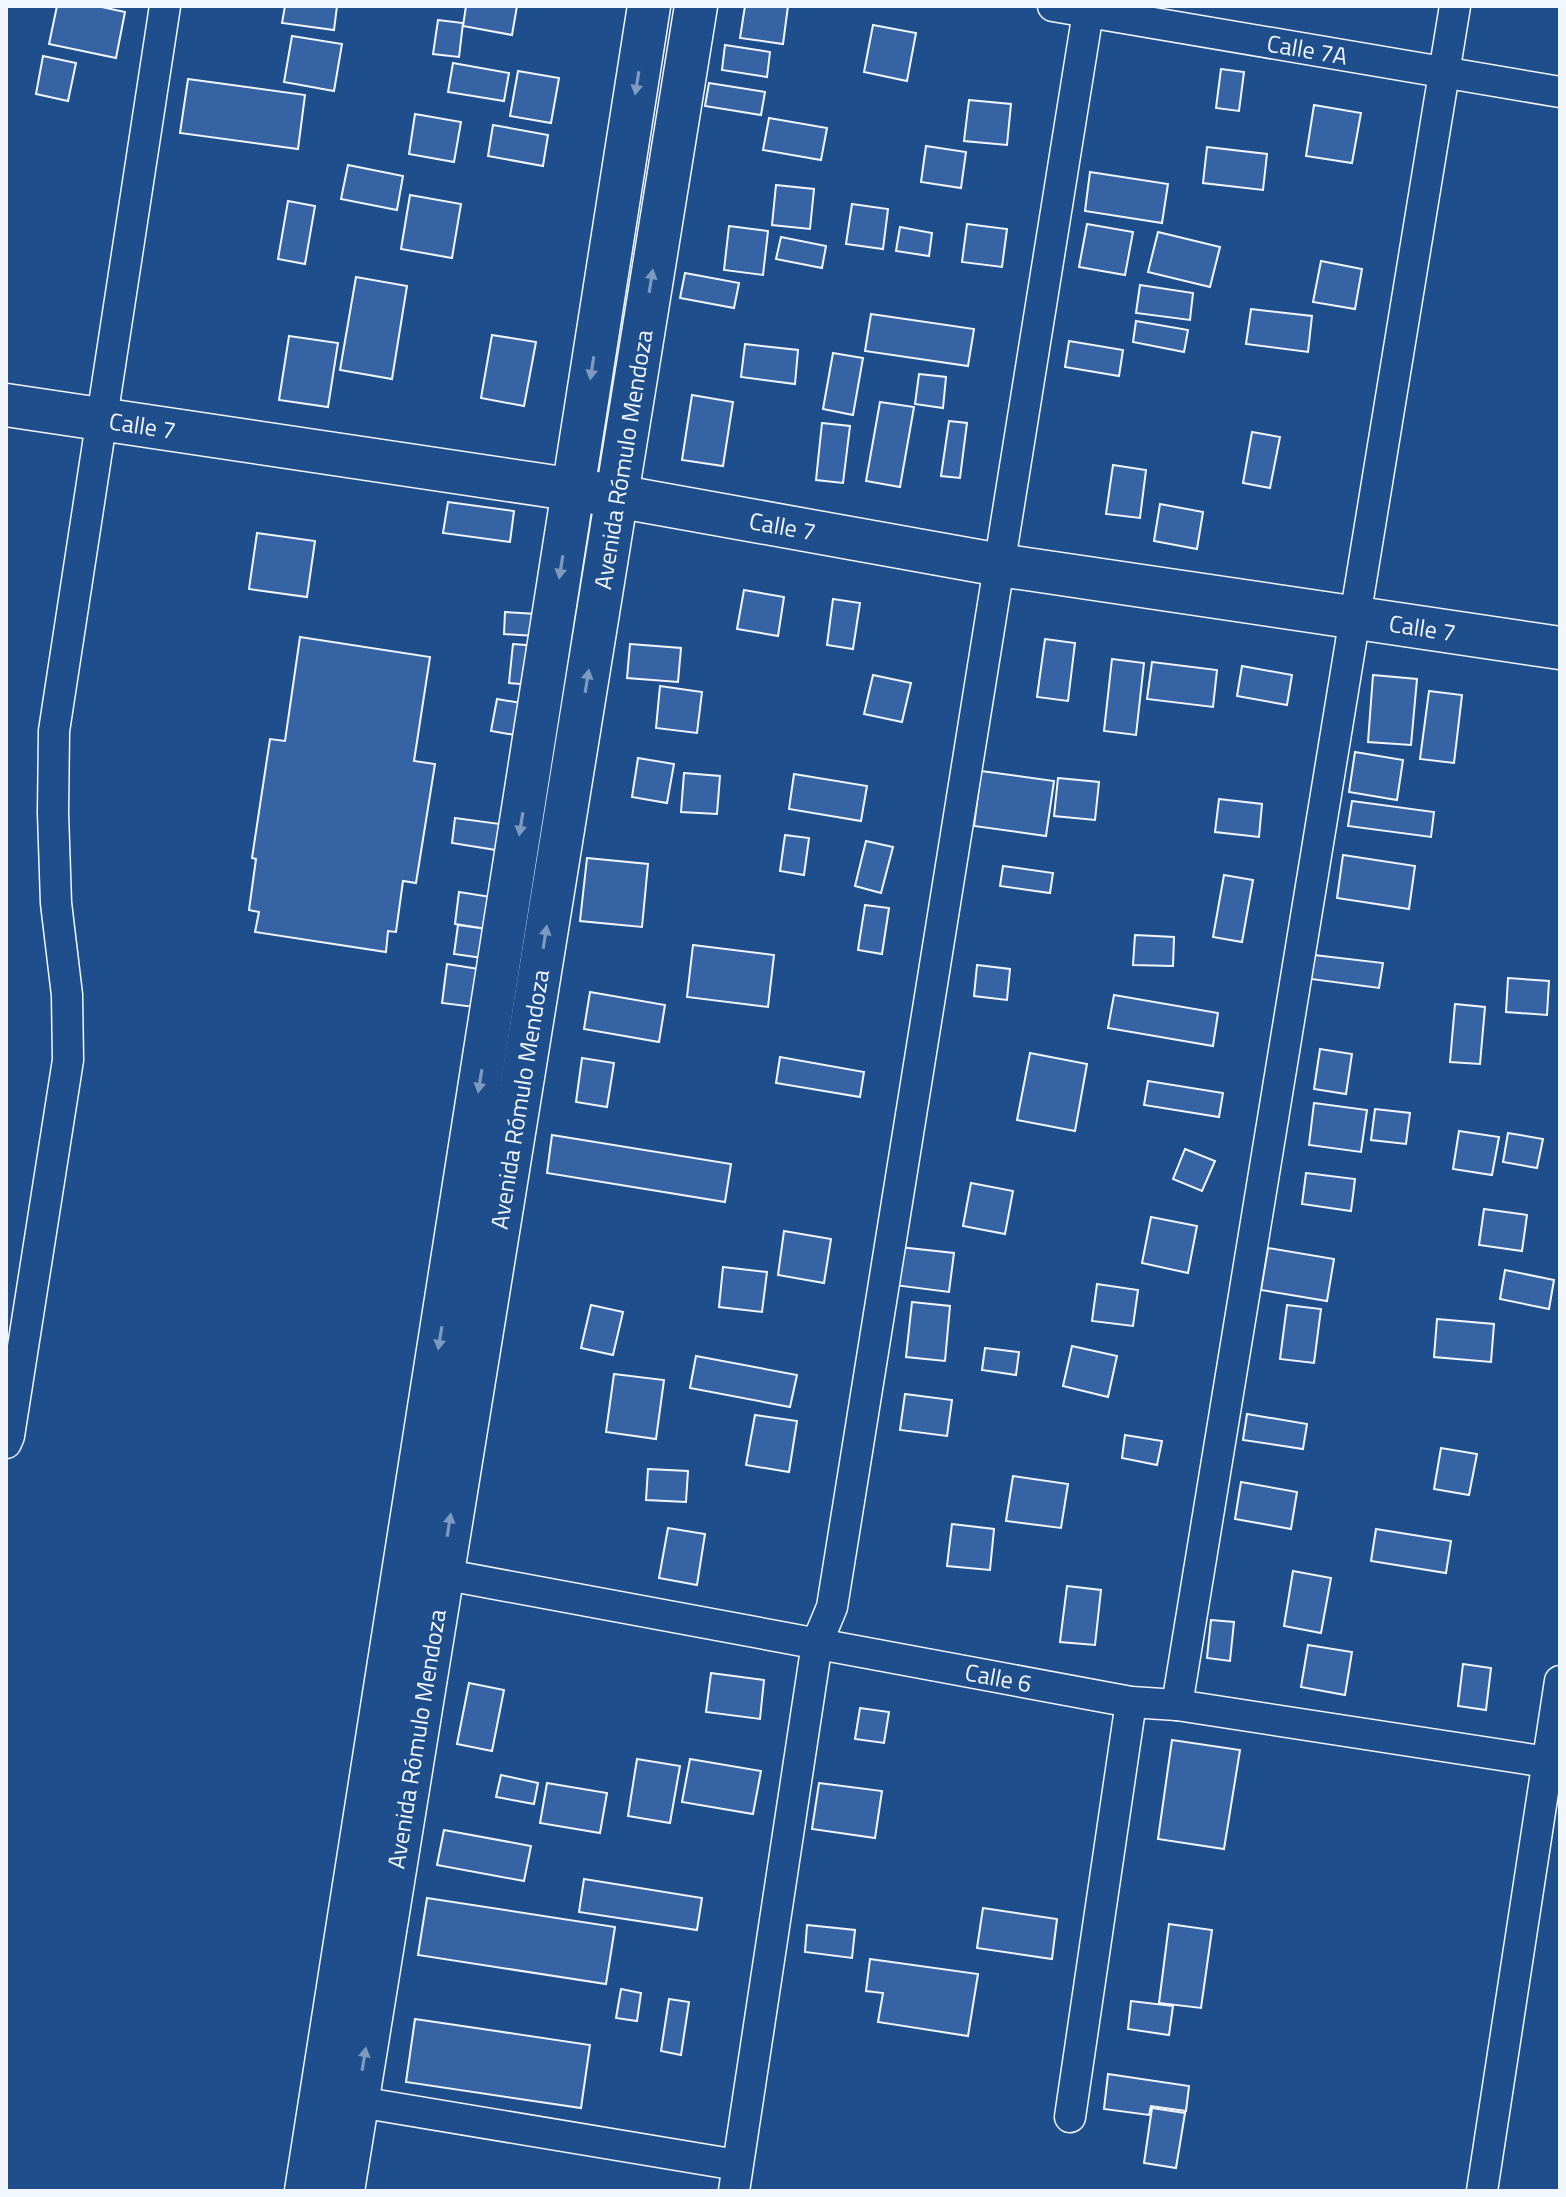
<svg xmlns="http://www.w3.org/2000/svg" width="1566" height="2197" font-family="'Titillium Web',sans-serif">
<rect width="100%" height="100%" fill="#1f4e8c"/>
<g fill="#3563a3" stroke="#f2f6ff" stroke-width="2">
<path d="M 57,6 L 97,6 L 125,12 L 116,58 L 49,44 Z"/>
<path d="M 285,6 L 337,6 L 334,30 L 282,23 Z"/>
<path d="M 466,6 L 517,6 L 512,35 L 463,26 Z"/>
<path d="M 745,6 L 788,6 L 783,44 L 740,38 Z"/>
<path d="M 438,20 L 463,23 L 459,57 L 433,54 Z"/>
<path d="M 873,25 L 916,33 L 907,81 L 864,72 Z"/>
<path d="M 292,36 L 342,44 L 334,91 L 284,82 Z"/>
<path d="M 725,45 L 770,52 L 767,77 L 722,70 Z"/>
<path d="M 43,56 L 76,63 L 68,101 L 36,94 Z"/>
<path d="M 453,63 L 509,73 L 504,101 L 448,92 Z"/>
<path d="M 1221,69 L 1244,72 L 1239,111 L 1216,108 Z"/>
<path d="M 518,71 L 559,78 L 551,123 L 510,116 Z"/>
<path d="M 188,79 L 305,95 L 298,149 L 180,133 Z"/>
<path d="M 709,83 L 765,92 L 761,115 L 705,106 Z"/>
<path d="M 969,100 L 1011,104 L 1007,145 L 964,141 Z"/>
<path d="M 1314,105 L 1361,113 L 1352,163 L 1306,156 Z"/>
<path d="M 415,114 L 461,122 L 454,162 L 409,154 Z"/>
<path d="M 769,118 L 827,128 L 821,160 L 763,150 Z"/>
<path d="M 493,125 L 548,135 L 543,166 L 488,156 Z"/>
<path d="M 926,146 L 966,152 L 961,188 L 921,182 Z"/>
<path d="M 1207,147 L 1267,154 L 1263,190 L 1203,183 Z"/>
<path d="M 348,165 L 403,176 L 397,210 L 341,199 Z"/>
<path d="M 1090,172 L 1168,184 L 1162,223 L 1085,211 Z"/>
<path d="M 776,185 L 814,189 L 810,229 L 772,225 Z"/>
<path d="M 410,195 L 461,204 L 452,258 L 401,249 Z"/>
<path d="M 288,201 L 315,206 L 305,264 L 278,259 Z"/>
<path d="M 852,204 L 888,209 L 883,249 L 846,244 Z"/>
<path d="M 967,224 L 1007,229 L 1002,267 L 962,262 Z"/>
<path d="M 1087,224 L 1133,232 L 1125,275 L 1079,267 Z"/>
<path d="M 729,226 L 768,231 L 763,275 L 724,270 Z"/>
<path d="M 900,227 L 932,233 L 929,256 L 896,251 Z"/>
<path d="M 1158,232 L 1220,247 L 1210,287 L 1148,272 Z"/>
<path d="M 781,237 L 826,246 L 822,268 L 776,259 Z"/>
<path d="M 1321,261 L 1362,269 L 1355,309 L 1313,302 Z"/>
<path d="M 685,273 L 739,283 L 734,308 L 680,298 Z"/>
<path d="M 356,277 L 407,286 L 392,379 L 340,370 Z"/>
<path d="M 1140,285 L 1193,293 L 1190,320 L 1136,313 Z"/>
<path d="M 1251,309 L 1312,316 L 1308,352 L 1246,344 Z"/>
<path d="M 871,314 L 974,329 L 968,366 L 865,351 Z"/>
<path d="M 1136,321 L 1188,330 L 1184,352 L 1133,342 Z"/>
<path d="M 492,335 L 536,342 L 524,406 L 481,398 Z"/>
<path d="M 289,336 L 338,343 L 328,407 L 279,400 Z"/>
<path d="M 1069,341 L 1123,350 L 1119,376 L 1065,367 Z"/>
<path d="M 745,344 L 798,350 L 795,384 L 741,377 Z"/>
<path d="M 833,353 L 863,358 L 853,415 L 823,409 Z"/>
<path d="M 919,374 L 946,377 L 943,408 L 915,404 Z"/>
<path d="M 692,395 L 733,402 L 723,466 L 682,460 Z"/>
<path d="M 880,402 L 914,407 L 900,487 L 866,481 Z"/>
<path d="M 949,421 L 967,423 L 960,478 L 941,476 Z"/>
<path d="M 822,423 L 850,426 L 843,483 L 816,480 Z"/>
<path d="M 1252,432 L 1280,437 L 1270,488 L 1243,483 Z"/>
<path d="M 1113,465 L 1146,470 L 1140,518 L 1106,514 Z"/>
<path d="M 448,502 L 514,511 L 510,542 L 443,533 Z"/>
<path d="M 1160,504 L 1203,512 L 1197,549 L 1154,541 Z"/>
<path d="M 257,533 L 315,541 L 307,597 L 249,589 Z"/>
<path d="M 744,590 L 784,597 L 778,636 L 737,629 Z"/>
<path d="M 833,599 L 860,603 L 853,649 L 827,645 Z"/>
<path d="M 505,612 L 537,614 L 535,636 L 504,634 Z"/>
<path d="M 300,637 L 430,657 L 414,761 L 435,764 L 416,883 L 403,881 L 396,932 L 388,931 L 386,952 L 255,932 L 259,912 L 249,910 L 256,859 L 252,858 L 270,739 L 285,741 Z"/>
<path d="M 1045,639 L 1075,643 L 1068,701 L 1037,697 Z"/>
<path d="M 513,644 L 537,646 L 532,685 L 509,683 Z"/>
<path d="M 630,644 L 681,648 L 678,682 L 627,678 Z"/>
<path d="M 1112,659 L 1144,663 L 1136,735 L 1104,731 Z"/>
<path d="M 1152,662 L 1217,670 L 1213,707 L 1147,699 Z"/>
<path d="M 1242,666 L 1292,675 L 1287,705 L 1237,696 Z"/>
<path d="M 873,675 L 911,683 L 902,722 L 864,714 Z"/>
<path d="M 1373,675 L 1417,679 L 1411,745 L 1368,742 Z"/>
<path d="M 660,686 L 702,692 L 697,733 L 656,728 Z"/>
<path d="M 1429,691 L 1462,695 L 1454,763 L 1420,759 Z"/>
<path d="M 497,699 L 527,704 L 521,736 L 491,731 Z"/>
<path d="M 1355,752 L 1403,760 L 1397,800 L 1349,792 Z"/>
<path d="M 638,758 L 674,764 L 667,803 L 632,797 Z"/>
<path d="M 981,771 L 1054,781 L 1046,836 L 974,826 Z"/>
<path d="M 684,773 L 720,776 L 717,814 L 681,812 Z"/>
<path d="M 794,774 L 867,786 L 861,821 L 789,809 Z"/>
<path d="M 1058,778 L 1099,782 L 1095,820 L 1054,816 Z"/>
<path d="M 1219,799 L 1262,804 L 1259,837 L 1215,832 Z"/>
<path d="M 1352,801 L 1434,812 L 1431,837 L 1348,826 Z"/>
<path d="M 455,818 L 500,824 L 496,850 L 452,843 Z"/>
<path d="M 785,835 L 809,838 L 804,875 L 780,871 Z"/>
<path d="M 866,841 L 893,847 L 881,893 L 855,886 Z"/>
<path d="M 1343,855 L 1415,866 L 1409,909 L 1337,898 Z"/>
<path d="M 587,858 L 648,864 L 642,927 L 580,921 Z"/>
<path d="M 1003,866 L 1053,873 L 1050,893 L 1000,886 Z"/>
<path d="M 1224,875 L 1253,880 L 1242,942 L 1213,937 Z"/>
<path d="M 459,892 L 491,897 L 487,929 L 455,924 Z"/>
<path d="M 865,905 L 889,908 L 882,954 L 858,950 Z"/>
<path d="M 458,925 L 487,929 L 483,958 L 454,954 Z"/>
<path d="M 1135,935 L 1174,937 L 1173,966 L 1133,965 Z"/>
<path d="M 693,945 L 774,955 L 768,1007 L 687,997 Z"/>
<path d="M 1314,955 L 1383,963 L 1379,988 L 1311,979 Z"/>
<path d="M 447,964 L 479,969 L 474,1007 L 442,1003 Z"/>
<path d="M 977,965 L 1010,969 L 1007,1000 L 974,996 Z"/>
<path d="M 1508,978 L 1549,981 L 1547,1015 L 1506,1012 Z"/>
<path d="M 590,992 L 665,1005 L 659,1042 L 584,1029 Z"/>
<path d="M 1114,995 L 1218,1013 L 1213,1046 L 1108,1028 Z"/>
<path d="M 1455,1004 L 1485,1007 L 1480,1064 L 1450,1062 Z"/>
<path d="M 1320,1049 L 1352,1054 L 1346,1094 L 1314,1089 Z"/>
<path d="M 1030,1053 L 1087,1064 L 1075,1131 L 1017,1120 Z"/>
<path d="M 780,1057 L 864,1072 L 860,1097 L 776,1083 Z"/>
<path d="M 582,1058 L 614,1063 L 607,1107 L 576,1102 Z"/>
<path d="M 1148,1081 L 1223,1093 L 1219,1117 L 1144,1105 Z"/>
<path d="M 1314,1103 L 1367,1110 L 1361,1152 L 1309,1145 Z"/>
<path d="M 1375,1109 L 1410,1113 L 1406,1144 L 1371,1140 Z"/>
<path d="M 1459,1131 L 1499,1137 L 1492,1175 L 1453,1169 Z"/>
<path d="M 1508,1133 L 1543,1139 L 1537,1168 L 1503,1162 Z"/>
<path d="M 552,1135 L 731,1164 L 725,1202 L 547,1173 Z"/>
<path d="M 1185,1149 L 1215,1161 L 1202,1191 L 1173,1179 Z"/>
<path d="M 1306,1173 L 1355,1179 L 1351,1211 L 1302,1204 Z"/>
<path d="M 971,1183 L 1013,1191 L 1005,1234 L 963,1226 Z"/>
<path d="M 1484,1209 L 1527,1215 L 1522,1251 L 1479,1245 Z"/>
<path d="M 1151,1217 L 1197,1226 L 1188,1273 L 1142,1263 Z"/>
<path d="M 784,1231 L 831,1239 L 824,1283 L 778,1275 Z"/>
<path d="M 899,1247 L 954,1253 L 949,1292 L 894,1285 Z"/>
<path d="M 1268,1248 L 1334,1259 L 1327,1301 L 1261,1290 Z"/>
<path d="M 723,1267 L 767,1272 L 762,1312 L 719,1307 Z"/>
<path d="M 1505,1270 L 1554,1280 L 1549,1309 L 1500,1299 Z"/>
<path d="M 1097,1284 L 1138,1290 L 1133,1326 L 1092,1321 Z"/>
<path d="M 912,1302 L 950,1306 L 945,1361 L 906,1357 Z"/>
<path d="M 591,1305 L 623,1312 L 613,1355 L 581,1348 Z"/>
<path d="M 1287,1305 L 1321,1309 L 1314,1363 L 1280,1359 Z"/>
<path d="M 1437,1319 L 1494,1324 L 1491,1362 L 1434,1357 Z"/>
<path d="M 1072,1346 L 1117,1356 L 1108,1397 L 1063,1386 Z"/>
<path d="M 985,1348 L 1019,1352 L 1016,1375 L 982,1370 Z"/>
<path d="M 696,1356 L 797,1375 L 790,1407 L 690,1388 Z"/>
<path d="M 614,1374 L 664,1380 L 656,1439 L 606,1432 Z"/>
<path d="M 905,1394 L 952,1400 L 947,1436 L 900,1430 Z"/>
<path d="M 1247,1414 L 1307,1424 L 1303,1449 L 1243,1440 Z"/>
<path d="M 755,1415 L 797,1421 L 789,1472 L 746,1465 Z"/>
<path d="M 1125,1435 L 1162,1441 L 1157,1465 L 1122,1458 Z"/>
<path d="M 1441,1448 L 1477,1454 L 1469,1495 L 1434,1489 Z"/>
<path d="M 648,1469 L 688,1471 L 686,1502 L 646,1500 Z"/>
<path d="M 1013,1476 L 1068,1484 L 1061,1528 L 1006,1521 Z"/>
<path d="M 1241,1482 L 1297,1492 L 1291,1529 L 1235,1519 Z"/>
<path d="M 952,1524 L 994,1529 L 990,1570 L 947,1566 Z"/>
<path d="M 668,1528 L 705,1534 L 697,1585 L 659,1578 Z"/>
<path d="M 1376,1529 L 1451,1541 L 1446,1573 L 1371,1561 Z"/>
<path d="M 1293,1571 L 1331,1578 L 1321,1633 L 1284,1626 Z"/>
<path d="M 1067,1586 L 1101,1590 L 1095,1645 L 1060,1642 Z"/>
<path d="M 1211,1620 L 1234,1622 L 1230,1661 L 1207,1658 Z"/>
<path d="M 1308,1645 L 1352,1652 L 1345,1695 L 1301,1687 Z"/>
<path d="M 1463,1664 L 1491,1668 L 1486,1710 L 1458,1706 Z"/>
<path d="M 711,1673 L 764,1680 L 760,1719 L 706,1712 Z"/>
<path d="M 469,1683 L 504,1690 L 492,1751 L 457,1744 Z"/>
<path d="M 860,1708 L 889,1712 L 884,1743 L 855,1739 Z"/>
<path d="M 1172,1740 L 1240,1750 L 1224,1849 L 1158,1839 Z"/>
<path d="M 637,1759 L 680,1766 L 670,1823 L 628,1816 Z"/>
<path d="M 690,1759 L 761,1771 L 753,1814 L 682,1802 Z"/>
<path d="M 501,1775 L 538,1783 L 534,1804 L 496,1797 Z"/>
<path d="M 547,1783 L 607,1793 L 600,1833 L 540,1823 Z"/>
<path d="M 819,1783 L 882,1791 L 875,1838 L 812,1829 Z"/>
<path d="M 444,1830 L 531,1846 L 524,1881 L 437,1865 Z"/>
<path d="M 584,1879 L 702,1898 L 697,1930 L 579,1912 Z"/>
<path d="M 427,1898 L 615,1927 L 606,1984 L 418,1955 Z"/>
<path d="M 983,1908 L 1057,1919 L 1052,1959 L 977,1948 Z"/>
<path d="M 1169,1924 L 1212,1930 L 1201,2008 L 1159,2003 Z"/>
<path d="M 807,1925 L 855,1930 L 852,1958 L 805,1952 Z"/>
<path d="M 870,1959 L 978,1974 L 968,2036 L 878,2022 L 883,1993 L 866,1991 Z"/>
<path d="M 621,1989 L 641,1993 L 637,2021 L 616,2018 Z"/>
<path d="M 669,1999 L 689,2002 L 681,2055 L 661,2051 Z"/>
<path d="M 1131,2001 L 1173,2006 L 1169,2035 L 1128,2029 Z"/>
<path d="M 415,2019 L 590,2045 L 581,2108 L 406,2082 Z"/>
<path d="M 1108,2074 L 1189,2086 L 1186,2111 L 1151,2106 L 1149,2115 L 1104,2109 Z"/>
<path d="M 1152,2108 L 1185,2113 L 1176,2168 L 1144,2163 Z"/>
</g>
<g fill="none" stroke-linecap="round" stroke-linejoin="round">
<defs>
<g id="street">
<path id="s1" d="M 1053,6 L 1560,92"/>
<path d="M 6,1443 L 9,1436 L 68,1060 L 67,995 L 56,903 L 53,813 L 54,731 L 165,6"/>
<path id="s2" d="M 442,1574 L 1131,1702 L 1177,1705 L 1560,1764"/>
<path d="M 1177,1705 L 1455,6"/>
<path d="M 341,2099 L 737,2165"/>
<path d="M 1070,2117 L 1131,1702"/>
<path d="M 734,2191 L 817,1643 L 832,1607 L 1089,6"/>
<path d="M 1482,2191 L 1560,1681"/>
</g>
<g id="secondary">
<path id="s3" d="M 6,405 L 616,496 L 1000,565 L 1560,648"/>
<path d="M 306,2191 L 649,6"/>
<path id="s4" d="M 343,2191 L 696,6"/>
</g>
</defs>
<use href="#street" stroke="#f2f6ff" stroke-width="33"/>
<use href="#secondary" stroke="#f2f6ff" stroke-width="45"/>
<use href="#street" stroke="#1f4e8c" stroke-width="30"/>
<use href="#secondary" stroke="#1f4e8c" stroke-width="42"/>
</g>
<defs><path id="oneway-solid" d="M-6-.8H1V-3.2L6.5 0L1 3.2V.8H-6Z" transform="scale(2)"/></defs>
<g fill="#7e9ac0">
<use href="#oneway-solid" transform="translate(637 83) rotate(99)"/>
<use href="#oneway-solid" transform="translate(651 281) rotate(-81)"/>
<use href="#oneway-solid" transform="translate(592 368) rotate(99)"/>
<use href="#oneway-solid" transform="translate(561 567) rotate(99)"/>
<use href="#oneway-solid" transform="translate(587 681) rotate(-81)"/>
<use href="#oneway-solid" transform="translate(521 824) rotate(99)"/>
<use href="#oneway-solid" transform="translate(545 937) rotate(-81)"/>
<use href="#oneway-solid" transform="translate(480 1081) rotate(99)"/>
<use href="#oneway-solid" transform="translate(440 1338) rotate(99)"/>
<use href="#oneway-solid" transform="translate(449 1525) rotate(-81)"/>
<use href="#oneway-solid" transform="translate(364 2059) rotate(-81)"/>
</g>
<g text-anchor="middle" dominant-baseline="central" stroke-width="6" stroke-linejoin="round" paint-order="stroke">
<g font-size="24" fill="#f2f6ff" stroke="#1f4e8c">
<text stroke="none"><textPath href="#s1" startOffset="258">Calle 7A</textPath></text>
<text stroke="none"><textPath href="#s3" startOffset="138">Calle 7</textPath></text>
<text stroke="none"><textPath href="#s4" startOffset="1754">Avenida Rómulo Mendoza</textPath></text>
<text stroke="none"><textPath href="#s3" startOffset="786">Calle 7</textPath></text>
<text stroke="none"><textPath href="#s3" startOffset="1434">Calle 7</textPath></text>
<text stroke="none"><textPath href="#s4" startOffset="1106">Avenida Rómulo Mendoza</textPath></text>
<text stroke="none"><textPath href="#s2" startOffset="566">Calle 6</textPath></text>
<text stroke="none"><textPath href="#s4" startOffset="458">Avenida Rómulo Mendoza</textPath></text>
</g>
</g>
<rect width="1566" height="2197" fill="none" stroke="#f2f6ff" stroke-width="16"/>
</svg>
